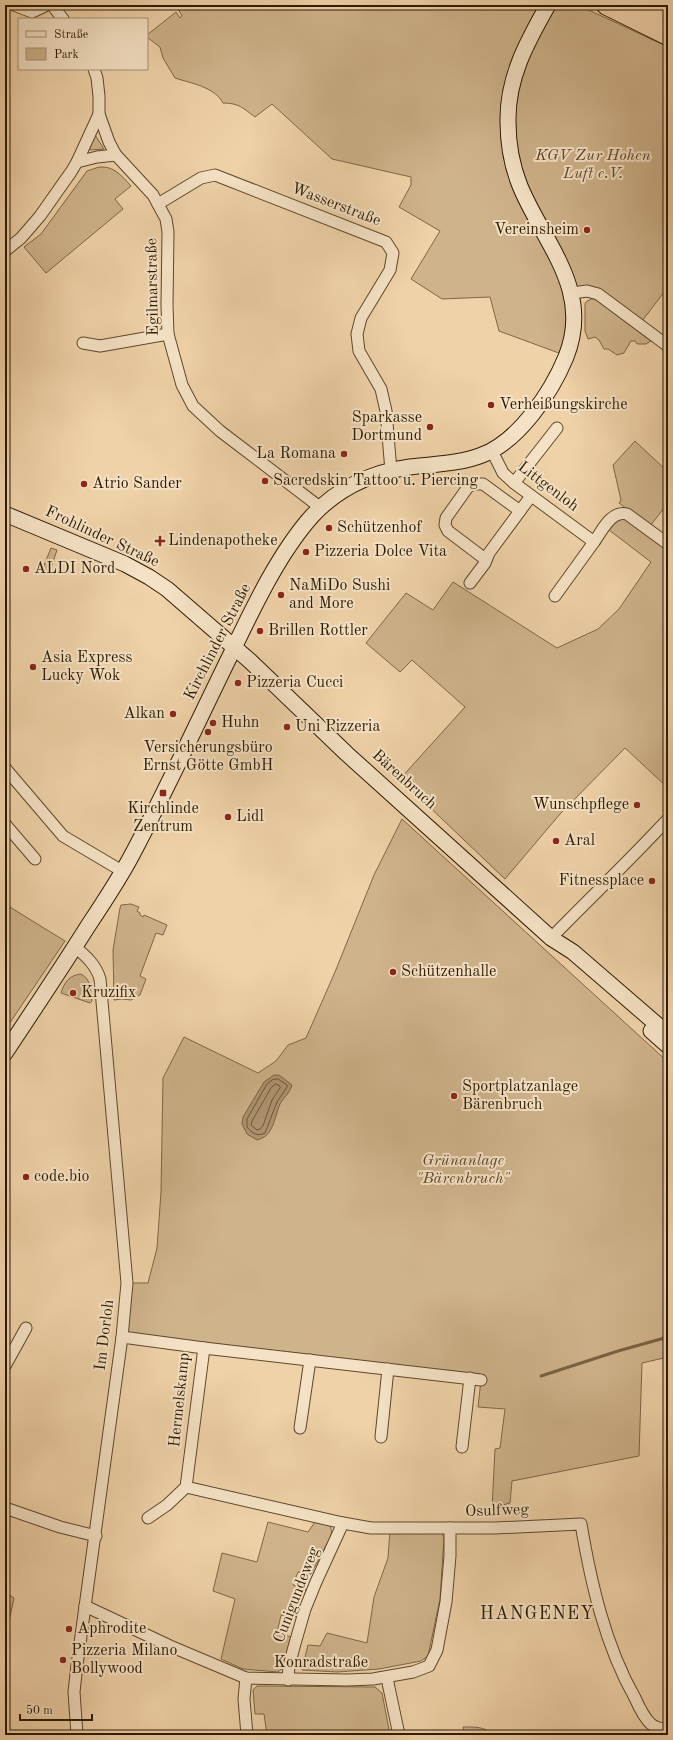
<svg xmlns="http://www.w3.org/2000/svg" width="673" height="1740" font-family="'Old Standard TT',serif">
<rect width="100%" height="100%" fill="#f0d2a8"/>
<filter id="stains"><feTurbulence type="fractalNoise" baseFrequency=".005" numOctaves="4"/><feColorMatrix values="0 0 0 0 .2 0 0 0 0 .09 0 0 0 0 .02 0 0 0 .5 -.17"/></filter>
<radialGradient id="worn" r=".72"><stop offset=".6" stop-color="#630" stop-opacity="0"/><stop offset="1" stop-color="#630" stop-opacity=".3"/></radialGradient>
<g fill="#cfb38b" stroke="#7e6646">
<path d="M 176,5 L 578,5 L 668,47 L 668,287 L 639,325 L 598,294 L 572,292 L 567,356 L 499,331 L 490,297 L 442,299 L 411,279 L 440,231 L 399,207 L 411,185 L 411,177 L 332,159 L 272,104 L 255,117 C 243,108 239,103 223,103 C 215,87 190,83 175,78 L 163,58 L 160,47 L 147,37 L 147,35 L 176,12 L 180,18 L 182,16 Z"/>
<path d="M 95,135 L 104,149 L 89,150 L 88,150 Z"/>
<path d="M 99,167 C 114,166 121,175 131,186 L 115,199 L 123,209 L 46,273 L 24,247 L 41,234 L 87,171 Z"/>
<path d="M 591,299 L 595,299 L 651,341 L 646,344 L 637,344 L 635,341 L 631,341 L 624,353 L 617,355 L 608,349 L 604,349 L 599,340 L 595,337 L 588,339 L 585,331 L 585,304 L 586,302 Z"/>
<path d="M 635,441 L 668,472 L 668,503 L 650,526 L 619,503 L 621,500 L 613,465 Z"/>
<path d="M 626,518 L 668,548 L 668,788 L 625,748 L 560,814 L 505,879 L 400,779 L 465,707 L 412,660 L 400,672 L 366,643 L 406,593 L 433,610 L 453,582 L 557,648 L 598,629 L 619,609 L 651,562 L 609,530 L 617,520 Z"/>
<path d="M 51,548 L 57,550 L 50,571 L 47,573 L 44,571 L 43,568 Z"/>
<path d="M 402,819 L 668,1062 L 668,1357 L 642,1363 L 639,1456 L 512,1481 L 510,1503 L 492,1508 L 495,1449 L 500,1448 L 505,1409 L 478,1407 L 481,1380 L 122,1337 L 127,1283 L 148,1283 L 157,1248 L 161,1192 L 163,1078 L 184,1037 L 258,1073 L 276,1061 L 288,1045 L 306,1038 L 335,972 L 374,875 Z"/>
<path d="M 5,904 L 65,941 L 5,1030 Z"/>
<path d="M 131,904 L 139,907 L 137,911 L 140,913 L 140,915 L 143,917 L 144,915 L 167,925 L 163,935 L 156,933 L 140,976 L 146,979 L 140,995 L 131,1000 L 122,999 L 114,1000 L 113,950 L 120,908 L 121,905 Z"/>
<path d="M 81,974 C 92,980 90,990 92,1001 L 90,1003 L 61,993 C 64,983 69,975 81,974 Z"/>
<path d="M 268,1522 L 308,1532 L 315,1522 C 326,1522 333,1522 331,1536 L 311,1574 L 298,1572 L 293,1585 L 306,1589 L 296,1617 L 281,1615 L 277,1633 L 291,1637 L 283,1668 L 278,1672 L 243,1669 L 221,1659 L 235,1599 L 213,1591 L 222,1553 L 257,1562 Z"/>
<path d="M 390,1531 L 442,1533 L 444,1538 L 440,1599 L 428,1656 L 421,1661 L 379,1669 L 337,1672 L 302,1670 L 308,1645 L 320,1646 L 327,1633 L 367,1643 L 374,1597 L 388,1558 Z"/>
<path d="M 5,1592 L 14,1598 L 5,1640 Z"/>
<path d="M 257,1686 L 375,1687 L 382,1693 L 390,1735 L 292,1735 L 291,1732 L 267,1735 L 264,1714 L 255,1714 L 253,1690 Z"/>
<path d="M 463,1727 C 473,1727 485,1726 493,1735 L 465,1735 Z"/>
</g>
<path fill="#ad936f" stroke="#796343" d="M 274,1075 L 279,1075 L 292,1085 C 290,1093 283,1098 280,1104 C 274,1118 274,1136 257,1140 L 247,1134 L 242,1124 L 243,1117 L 264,1082 Z"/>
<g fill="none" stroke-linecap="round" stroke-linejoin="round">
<g stroke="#6c5638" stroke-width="1">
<path d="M 278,1079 L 287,1085 L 287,1087 L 277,1102 L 265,1133 C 257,1137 252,1133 247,1127 L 247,1119 L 267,1084 L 272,1080 Z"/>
<path d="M 276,1084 L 280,1086 L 280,1088 L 272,1100 L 263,1126 L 260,1129 L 257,1130 L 251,1125 L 252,1121 L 271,1088 Z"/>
</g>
<path stroke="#796343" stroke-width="3" d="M 541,1376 L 618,1351 L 668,1337"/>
<defs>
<g id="street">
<path d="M 14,5 L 32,12 L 47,5"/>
<path d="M 52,5 L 63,19"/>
<path d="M 94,69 L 97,78 L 99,96 L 99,114 L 109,142 L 116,155 L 153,195 L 166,219 L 168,232 L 167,305 L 168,334 L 182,385 L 193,406 L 220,431 L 321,508"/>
<path d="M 77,162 L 97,157 L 116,155"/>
<path d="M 158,204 L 201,178 L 215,175 L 386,242 L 393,253 L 390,270 L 361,318 L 357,334 L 359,351 L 381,389 L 386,411 L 391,471"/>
<path d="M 5,251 L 21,238 L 40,216 L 71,172 L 77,162 L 99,114"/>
<path d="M 572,293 L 587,291 L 598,294 L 668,346"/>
<path d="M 83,343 L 100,346 L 168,334"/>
<path d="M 492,451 L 503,473 L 514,483 L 594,542 C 602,531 611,510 627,514 L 668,544"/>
<path d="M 514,483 L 557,428"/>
<path d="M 485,559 L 448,531 L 445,525 L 446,518 L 468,487 L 474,484 L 483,484 L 520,511"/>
<path d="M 470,583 L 485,563 L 489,553 L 531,496"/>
<path d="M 555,596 L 594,542"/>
<path d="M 5,768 L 63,836 L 122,871"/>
<path d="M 5,824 L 35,859"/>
<path d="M 551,938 C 590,898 630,860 668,819"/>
<path d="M 75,947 C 86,956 96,965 100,979 L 127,1283 L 122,1337 L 77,1665 L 74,1692 L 77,1735"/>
<path d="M 122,1337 L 204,1348 L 481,1380"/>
<path d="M 5,1366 L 26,1328"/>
<path d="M 300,1428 L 310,1360"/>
<path d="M 381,1437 L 388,1369"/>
<path d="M 462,1447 L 470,1378"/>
<path d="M 186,1487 L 343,1523 L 371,1528 L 495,1528 L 581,1524 C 591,1583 605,1645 635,1698 C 639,1707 644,1718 651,1724 C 656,1728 662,1729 668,1729"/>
<path d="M 5,1508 L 60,1527 L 96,1536"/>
<path d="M 148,1518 L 167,1505 L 186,1487 L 204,1348"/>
<path d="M 85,1606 L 170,1646 L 246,1678 L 347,1680 L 373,1679 L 413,1672 L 429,1666 L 437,1650 L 446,1602 L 450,1556 L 450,1528"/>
<path d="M 246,1678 L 244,1699 L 247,1735"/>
<path d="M 387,1678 L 399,1735"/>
<path d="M 288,1680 L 289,1666 L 294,1647 L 305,1609 L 316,1582 L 343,1523"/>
</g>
<g id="secondary">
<path d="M 5,514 L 125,564 L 149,577 L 167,589 L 250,661 L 347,754 L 551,938 L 573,952 L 668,1034"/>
<path d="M 651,1031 L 668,1046"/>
<path d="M 5,1053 C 33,1011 61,969 88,926 C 104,902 120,878 133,853 C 168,787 199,719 232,652 C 253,608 279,553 312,516 C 338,488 373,472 410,467 C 434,464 459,464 482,455 C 519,441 551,393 566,357 C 593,290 544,244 520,186 C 512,166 508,143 508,122 C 507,78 527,42 548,5"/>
</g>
<g id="highway">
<path d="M 607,5 L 668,35"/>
<path d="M 648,5 L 668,14"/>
</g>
</defs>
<use href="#street" stroke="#5d482a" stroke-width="13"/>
<use href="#secondary" stroke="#2c1a00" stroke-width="17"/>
<use href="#highway" stroke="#2c1a00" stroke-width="22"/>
<use href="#street" stroke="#f5e2c6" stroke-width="11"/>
<use href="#secondary" stroke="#f5e2c6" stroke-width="15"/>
<use href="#highway" stroke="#f0d2a8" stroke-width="20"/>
</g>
<g fill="#8f2418" stroke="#f5e2c6" stroke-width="1.5">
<circle cx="587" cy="230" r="4"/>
<circle cx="491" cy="405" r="4"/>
<circle cx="430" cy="427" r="4"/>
<circle cx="344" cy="454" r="4"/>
<circle cx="265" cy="481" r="4"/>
<circle cx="84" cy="484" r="4"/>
<circle cx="329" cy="528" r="4"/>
<path d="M158 535h4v4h4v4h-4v4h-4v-4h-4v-4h4z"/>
<circle cx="306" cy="552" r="4"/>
<circle cx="26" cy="569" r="4"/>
<circle cx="281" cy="595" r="4"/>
<circle cx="260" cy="631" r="4"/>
<circle cx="33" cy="667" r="4"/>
<circle cx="238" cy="683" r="4"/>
<circle cx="173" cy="714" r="4"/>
<circle cx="213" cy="723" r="4"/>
<circle cx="287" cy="727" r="4"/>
<circle cx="208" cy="732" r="4"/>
<rect x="159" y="789" width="8" height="8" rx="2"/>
<circle cx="637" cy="805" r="4"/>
<circle cx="228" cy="817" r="4"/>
<circle cx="556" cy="841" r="4"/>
<circle cx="652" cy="881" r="4"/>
<circle cx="393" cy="972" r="4"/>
<circle cx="73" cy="993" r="4"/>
<circle cx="454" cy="1096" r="4"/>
<circle cx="26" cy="1177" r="4"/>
<circle cx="69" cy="1629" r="4"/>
<circle cx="63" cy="1660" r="4"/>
</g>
<g text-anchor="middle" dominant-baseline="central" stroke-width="4" stroke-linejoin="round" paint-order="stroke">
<g font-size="16" font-style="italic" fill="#5d482a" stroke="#f5e2c6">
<text x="593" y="156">KGV Zur Hohen<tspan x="593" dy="18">Luft e.V.</tspan></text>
<text x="463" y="1161">Grünanlage<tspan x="463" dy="18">"Bärenbruch"</tspan></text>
</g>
<g font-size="16" fill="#2c1a00" stroke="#f5e2c6">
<text transform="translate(336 205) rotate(21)">Wasserstraße</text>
<text transform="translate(153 287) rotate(-91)">Egilmarstraße</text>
<text transform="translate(548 487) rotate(37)">Littgenloh</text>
<text transform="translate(102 537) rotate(25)">Frohlinder Straße</text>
<text transform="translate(218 642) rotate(-63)">Kirchlinder Straße</text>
<text transform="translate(404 780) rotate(42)">Bärenbruch</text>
<text transform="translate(105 1335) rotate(-83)">Im Dorloh</text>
<text transform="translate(180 1400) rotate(-84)">Hermelskamp</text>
<text transform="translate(497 1511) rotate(-2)">Osulfweg</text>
<text transform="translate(297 1595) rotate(-69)">Cunigundeweg</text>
<text x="321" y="1663">Konradstraße</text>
</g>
<g font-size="16" fill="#2c1a00" stroke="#f5e2c6" text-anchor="start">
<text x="579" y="230" text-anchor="end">Vereinsheim</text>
<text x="499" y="405">Verheißungskirche</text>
<text x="422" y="418" text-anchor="end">Sparkasse<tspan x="422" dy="18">Dortmund</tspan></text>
<text x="336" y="454" text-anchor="end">La Romana</text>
<text x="273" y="481">Sacredskin Tattoo u. Piercing</text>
<text x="92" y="484">Atrio Sander</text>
<text x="337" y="528">Schützenhof</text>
<text x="168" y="541">Lindenapotheke</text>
<text x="314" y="552">Pizzeria Dolce Vita</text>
<text x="34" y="569">ALDI Nord</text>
<text x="289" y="586">NaMiDo Sushi<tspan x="289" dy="18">and More</tspan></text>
<text x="268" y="631">Brillen Rottler</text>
<text x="41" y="658">Asia Express<tspan x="41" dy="18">Lucky Wok</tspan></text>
<text x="246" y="683">Pizzeria Cucci</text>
<text x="165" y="714" text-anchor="end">Alkan</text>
<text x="221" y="723">Huhn</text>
<text x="295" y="727">Uni Pizzeria</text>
<text x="208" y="748" text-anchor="middle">Versicherungsbüro<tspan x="208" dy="18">Ernst Götte GmbH</tspan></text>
<text x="629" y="805" text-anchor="end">Wunschpflege</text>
<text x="163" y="809" text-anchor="middle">Kirchlinde<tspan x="163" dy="18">Zentrum</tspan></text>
<text x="236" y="817">Lidl</text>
<text x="564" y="841">Aral</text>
<text x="644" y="881" text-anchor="end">Fitnessplace</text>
<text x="401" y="972">Schützenhalle</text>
<text x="81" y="993">Kruzifix</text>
<text x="462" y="1087">Sportplatzanlage<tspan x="462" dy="18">Bärenbruch</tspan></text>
<text x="34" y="1177">code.bio</text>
<text x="77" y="1629">Aphrodite</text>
<text x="71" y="1651">Pizzeria Milano<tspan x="71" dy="18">Bollywood</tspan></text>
</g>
<g font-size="18" letter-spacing="1" fill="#2c1a00" stroke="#f5e2c6">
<text x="537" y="1614">HANGENEY</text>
</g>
</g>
<rect width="673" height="1740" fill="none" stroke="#f0d2a8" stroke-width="20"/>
<rect x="6" y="6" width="661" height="1728" fill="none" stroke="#2c1a00" stroke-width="2"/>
<rect x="10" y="10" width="653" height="1720" fill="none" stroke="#2c1a00"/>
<rect x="18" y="18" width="130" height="52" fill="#f5e2c6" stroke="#a59277"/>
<rect x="26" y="31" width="20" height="6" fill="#f5e2c6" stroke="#a59277"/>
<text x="54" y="38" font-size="12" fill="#2c1a00">Straße</text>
<rect x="26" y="48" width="20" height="12" fill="#cfb38b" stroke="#a59277"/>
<text x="54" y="58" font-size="12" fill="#2c1a00">Park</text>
<path d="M20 1714v6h72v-6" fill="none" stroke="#2c1a00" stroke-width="2"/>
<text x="26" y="1714" font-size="12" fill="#2c1a00" stroke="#f5e2c6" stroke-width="3" paint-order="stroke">50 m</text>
<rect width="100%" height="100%" filter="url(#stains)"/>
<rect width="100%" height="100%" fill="url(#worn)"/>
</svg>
